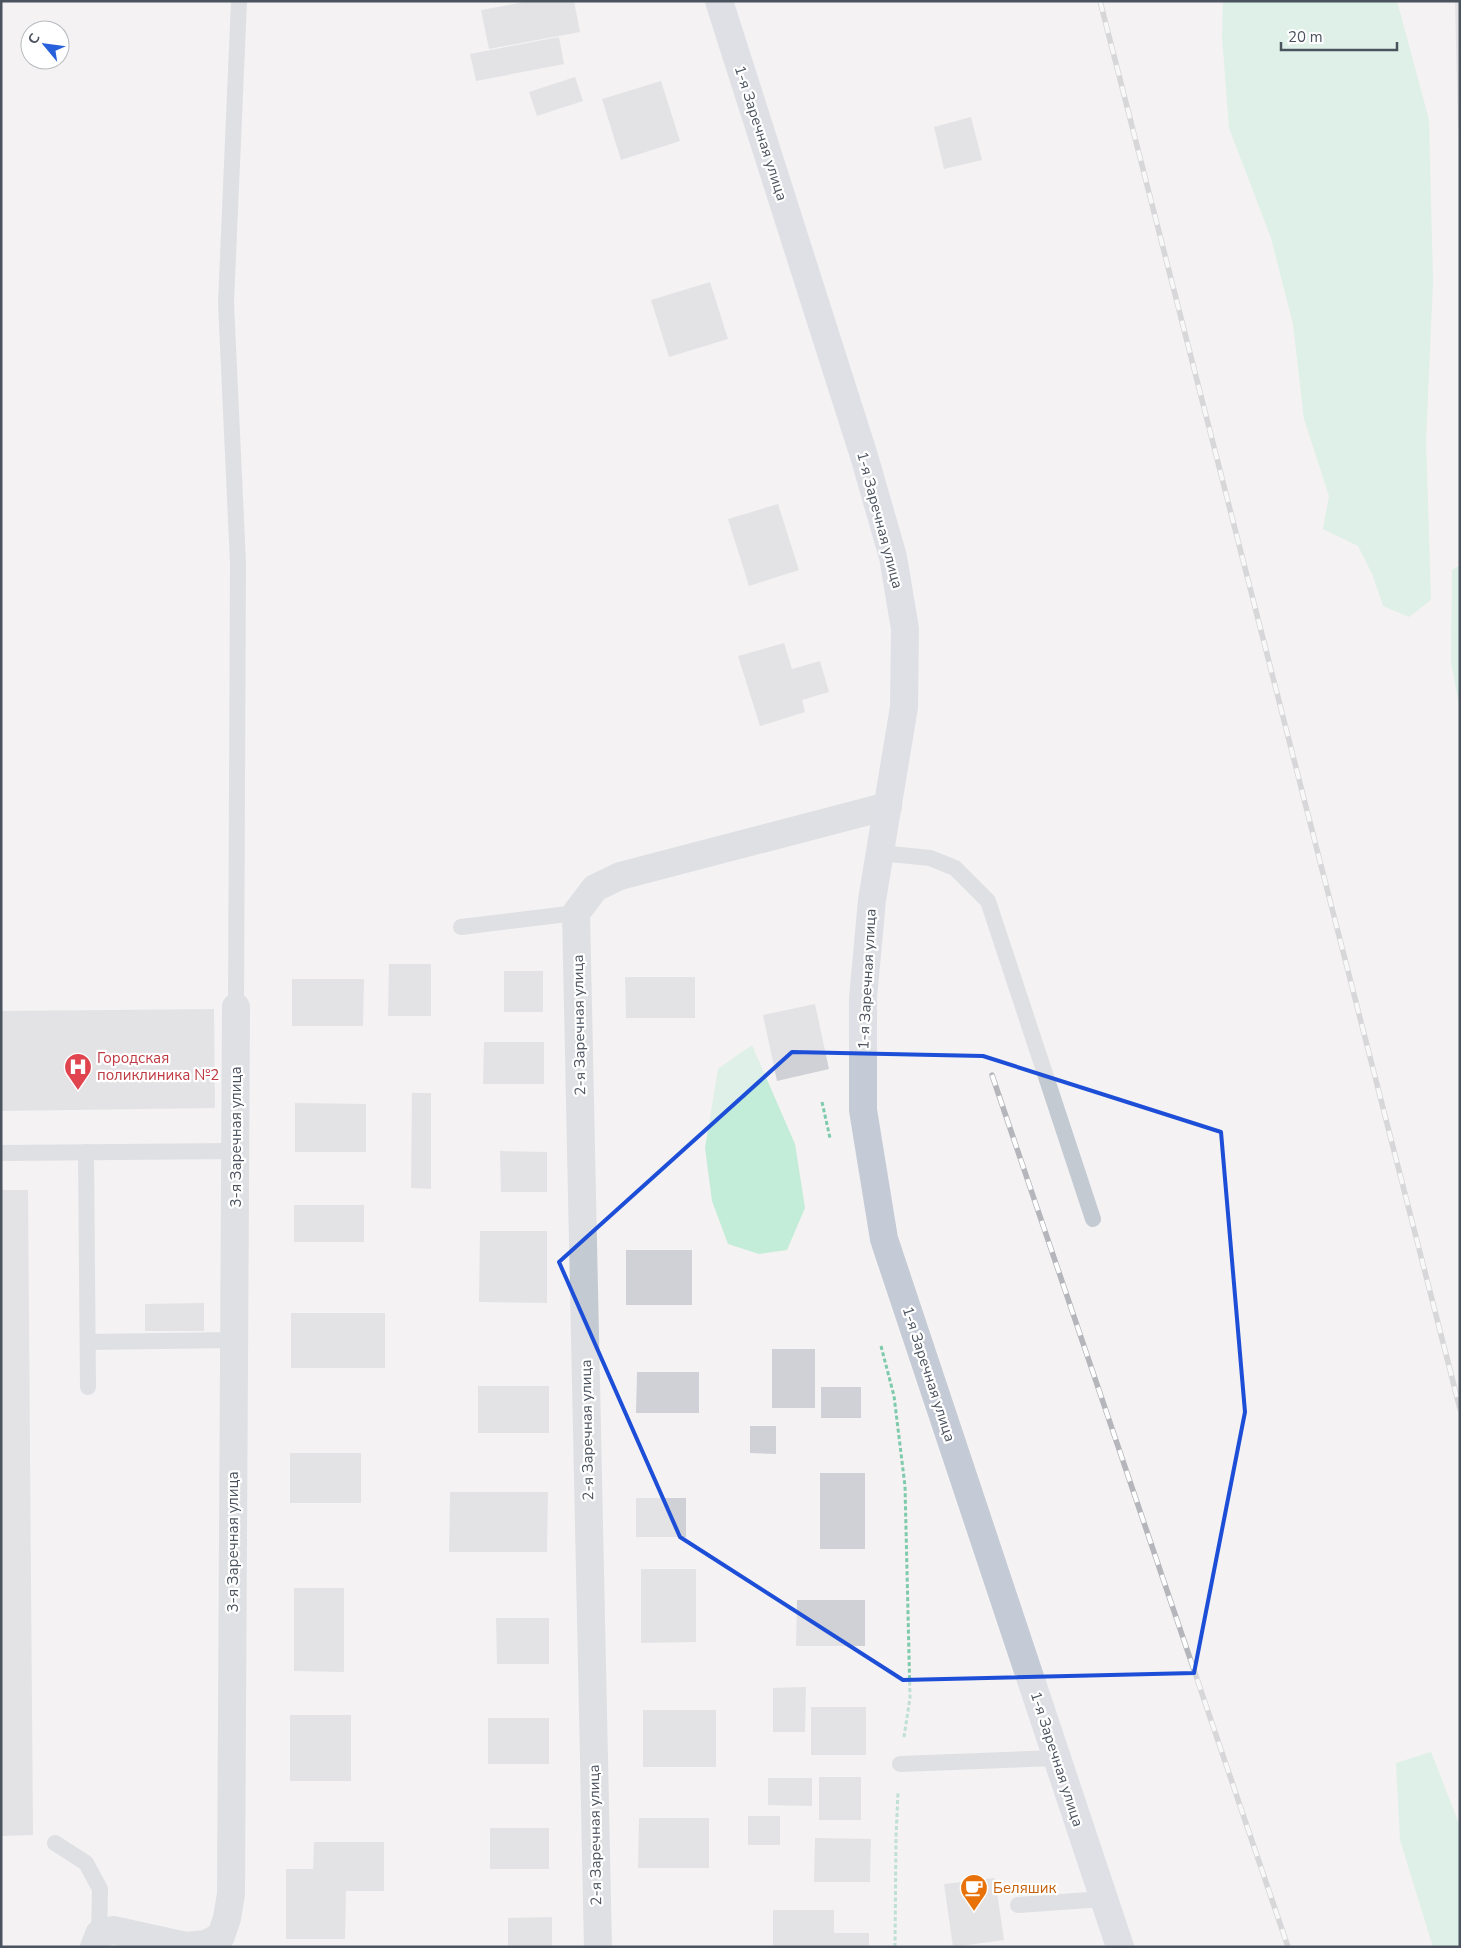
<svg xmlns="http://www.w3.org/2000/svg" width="1461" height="1948" font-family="'Nunito Sans',sans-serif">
<rect width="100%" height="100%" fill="#f4f2f2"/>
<g fill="#c4edd9">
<path d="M 1223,1 L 1397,1 L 1429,120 L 1433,282 L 1426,440 L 1431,600 L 1409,617 L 1383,606 L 1373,576 L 1358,546 L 1323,529 L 1329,496 L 1304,419 L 1293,324 L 1271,238 L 1229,128 L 1222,36 Z"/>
<path d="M 1460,565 L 1460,710 L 1451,662 L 1452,570 Z"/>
<path d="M 752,1045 L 795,1144 L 805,1208 L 787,1250 L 759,1254 L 728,1244 L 712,1201 L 705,1148 L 718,1069 Z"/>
<path d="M 1431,1752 L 1460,1826 L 1460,1947 L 1433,1947 L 1400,1840 L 1396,1763 Z"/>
</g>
<g fill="#cfd1d6">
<path d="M 530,1 L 574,1 L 580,32 L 489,49 L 481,10 Z"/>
<path d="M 1455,1 L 1460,1 L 1460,129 L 1458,129 Z"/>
<path d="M 559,37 L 564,64 L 476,81 L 470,54 Z"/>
<path d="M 575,77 L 583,101 L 537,116 L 529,92 Z"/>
<path d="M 661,81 L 680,141 L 621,160 L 602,99 Z"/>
<path d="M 971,117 L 982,160 L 944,169 L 934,127 Z"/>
<path d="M 710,282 L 728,339 L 669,357 L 651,300 Z"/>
<path d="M 778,504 L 799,570 L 749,586 L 728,519 Z"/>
<path d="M 784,643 L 792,669 L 820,661 L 829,692 L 802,700 L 805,712 L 760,726 L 738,656 Z"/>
<path d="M 389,964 L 431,964 L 431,1016 L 388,1016 Z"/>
<rect x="504" y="971" width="39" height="41"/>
<path d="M 625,977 L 695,977 L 695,1018 L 626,1018 Z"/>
<path d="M 292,979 L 364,979 L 363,1026 L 292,1026 Z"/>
<path d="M 815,1004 L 829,1069 L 777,1081 L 763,1015 Z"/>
<path d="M 214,1009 L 215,1108 L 1,1111 L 1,1011 Z"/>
<path d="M 484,1042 L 544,1042 L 544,1084 L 483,1084 Z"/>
<path d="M 412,1093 L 431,1093 L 431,1189 L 411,1188 Z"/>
<path d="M 295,1103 L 366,1104 L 366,1152 L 295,1152 Z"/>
<path d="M 500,1151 L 547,1152 L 547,1192 L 501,1192 Z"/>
<path d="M 1,1190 L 28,1190 L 33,1835 L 1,1836 Z"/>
<rect x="294" y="1205" width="70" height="37"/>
<path d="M 480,1231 L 547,1231 L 547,1303 L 479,1302 Z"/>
<rect x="626" y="1250" width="66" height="55"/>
<path d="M 204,1303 L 204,1331 L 145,1331 L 145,1304 Z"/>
<rect x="291" y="1313" width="94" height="55"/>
<rect x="772" y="1349" width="43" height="59"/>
<path d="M 637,1372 L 699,1372 L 699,1413 L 636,1413 Z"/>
<rect x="478" y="1386" width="71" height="47"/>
<rect x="821" y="1387" width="40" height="31"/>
<path d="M 750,1426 L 776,1426 L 776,1454 L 750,1453 Z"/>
<rect x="290" y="1453" width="71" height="50"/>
<rect x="820" y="1473" width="45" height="76"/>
<path d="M 450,1492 L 548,1492 L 547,1552 L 449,1552 Z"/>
<rect x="636" y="1498" width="50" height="39"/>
<path d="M 641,1569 L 696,1569 L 696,1642 L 641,1643 Z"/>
<path d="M 294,1588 L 344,1588 L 344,1672 L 294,1671 Z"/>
<path d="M 797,1600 L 865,1600 L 865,1646 L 796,1646 Z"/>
<path d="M 496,1618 L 549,1618 L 549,1664 L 497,1664 Z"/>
<path d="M 806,1687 L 805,1732 L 773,1732 L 773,1688 Z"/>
<rect x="811" y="1707" width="55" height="48"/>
<rect x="643" y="1710" width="73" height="57"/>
<rect x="290" y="1715" width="61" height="66"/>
<rect x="488" y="1718" width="61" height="46"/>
<rect x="819" y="1777" width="42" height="43"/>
<path d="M 768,1778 L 812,1778 L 812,1806 L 768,1805 Z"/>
<rect x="748" y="1816" width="32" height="29"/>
<path d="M 639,1818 L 709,1818 L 709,1868 L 638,1868 Z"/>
<rect x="490" y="1828" width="59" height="41"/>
<path d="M 815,1838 L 871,1839 L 870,1882 L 814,1882 Z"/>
<path d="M 314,1842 L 384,1842 L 384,1891 L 346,1891 L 345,1939 L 286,1939 L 286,1869 L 313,1869 Z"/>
<path d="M 995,1878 L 1004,1940 L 953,1947 L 944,1884 Z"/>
<path d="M 773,1910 L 834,1910 L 834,1933 L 869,1933 L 869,1947 L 773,1947 Z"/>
<path d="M 552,1917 L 552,1947 L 508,1947 L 508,1918 Z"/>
</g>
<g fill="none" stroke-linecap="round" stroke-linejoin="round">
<g stroke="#7ecaad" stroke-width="3" stroke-dasharray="4 2.5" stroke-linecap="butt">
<path d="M 822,1102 L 830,1138"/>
<path d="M 881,1346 L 894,1396 L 905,1486 L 910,1698 L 904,1737"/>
<path d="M 895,1947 L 896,1837 L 898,1792"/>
</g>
<g stroke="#c4cad2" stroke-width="16">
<path d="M 880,853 L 930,858 L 955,868 L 988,901 L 1093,1219"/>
<path d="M 461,927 L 576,913"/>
<path d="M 236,1007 L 238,563 L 226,303 L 239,1"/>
<path d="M 86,1152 L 88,1387"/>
<path d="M 1,1153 L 236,1151"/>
<path d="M 88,1342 L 234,1340"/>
<path d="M 900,1764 L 1057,1758"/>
<path d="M 55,1843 L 86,1863 L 100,1889 L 99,1934"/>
<path d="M 1018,1905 L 1104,1899"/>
</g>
<g stroke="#c4cad2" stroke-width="28">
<path d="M 94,1947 L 99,1934 L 113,1930 L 186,1946 L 206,1944 L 221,1936 L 227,1918 L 231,1894 L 236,1007"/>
<path d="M 598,1947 L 576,913 L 595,888 L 620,876 L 888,806"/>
</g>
<path stroke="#c4cbd7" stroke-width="28" d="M 719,1 L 864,456 L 893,557 L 905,629 L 904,707 L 872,900 L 863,998 L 863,1110 L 884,1239 L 1120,1947"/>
<defs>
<g id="rail">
<path d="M 1100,1 L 1460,1409"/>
<path d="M 992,1075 L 1288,1947"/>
</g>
</defs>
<use href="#rail" stroke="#b4b6bb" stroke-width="5.5"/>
<use href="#rail" stroke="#fff" stroke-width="4" stroke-dasharray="11" stroke-linecap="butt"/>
</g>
<path d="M0 0H1461V1948H0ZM 792,1052 L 983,1056 L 1221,1132 L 1245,1412 L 1194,1673 L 903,1680 L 680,1537 L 559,1262 Z" fill="#f4f2f2" fill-opacity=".55" fill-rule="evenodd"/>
<path fill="none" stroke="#1d4ed8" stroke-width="4" stroke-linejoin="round" d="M 792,1052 L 983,1056 L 1221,1132 L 1245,1412 L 1194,1673 L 903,1680 L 680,1537 L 559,1262 Z"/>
<defs>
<symbol id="hospital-pin" viewBox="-11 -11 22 30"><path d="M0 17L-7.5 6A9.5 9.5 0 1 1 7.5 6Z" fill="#e0444e" stroke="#fff"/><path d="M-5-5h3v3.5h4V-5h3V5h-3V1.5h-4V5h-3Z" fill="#fff"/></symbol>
<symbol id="cafe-pin" viewBox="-11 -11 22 30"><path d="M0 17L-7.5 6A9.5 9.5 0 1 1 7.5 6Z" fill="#e8710a" stroke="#fff"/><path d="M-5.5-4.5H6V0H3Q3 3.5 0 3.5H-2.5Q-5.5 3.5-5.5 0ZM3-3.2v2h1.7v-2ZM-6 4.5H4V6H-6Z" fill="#fff"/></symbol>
</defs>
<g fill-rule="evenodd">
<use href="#hospital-pin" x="62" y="1051" width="32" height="43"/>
<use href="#cafe-pin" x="958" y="1872" width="32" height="43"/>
</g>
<g text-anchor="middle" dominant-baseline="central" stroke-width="4.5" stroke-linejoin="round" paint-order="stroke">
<g font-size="15" fill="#4b535e" stroke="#fff">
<text transform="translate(761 133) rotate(72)">1-я Заречная улица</text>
<text transform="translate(880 520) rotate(75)">1-я Заречная улица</text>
<text transform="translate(867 979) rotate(-87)">1-я Заречная улица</text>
<text transform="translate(579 1025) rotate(-91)">2-я Заречная улица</text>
<text transform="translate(236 1137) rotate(-90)">3-я Заречная улица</text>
<text transform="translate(929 1374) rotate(72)">1-я Заречная улица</text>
<text transform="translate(587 1430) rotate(-91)">2-я Заречная улица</text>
<text transform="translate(233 1542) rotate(-90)">3-я Заречная улица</text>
<text transform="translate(1057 1759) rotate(72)">1-я Заречная улица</text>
<text transform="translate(595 1835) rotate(-91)">2-я Заречная улица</text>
</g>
<g font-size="15" fill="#be3a42" stroke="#fff" text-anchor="start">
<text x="97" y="1058">Городская<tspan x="97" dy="17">поликлиника №2</tspan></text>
</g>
<g font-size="15" fill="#c56008" stroke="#fff" text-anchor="start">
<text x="993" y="1888">Беляшик</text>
</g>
</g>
<rect width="1461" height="1948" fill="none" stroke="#4b535e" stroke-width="5"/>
<g transform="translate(45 45) rotate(299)"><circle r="24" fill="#ffffff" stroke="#b7babf"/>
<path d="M0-4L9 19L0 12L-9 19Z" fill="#2660da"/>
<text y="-8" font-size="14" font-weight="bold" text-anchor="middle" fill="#4b535e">С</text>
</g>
<path d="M1281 42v8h116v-8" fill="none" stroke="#4b535e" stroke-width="2.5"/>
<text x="1288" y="42" font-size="15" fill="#4b535e" stroke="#ffffff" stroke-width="4" paint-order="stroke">20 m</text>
</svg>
